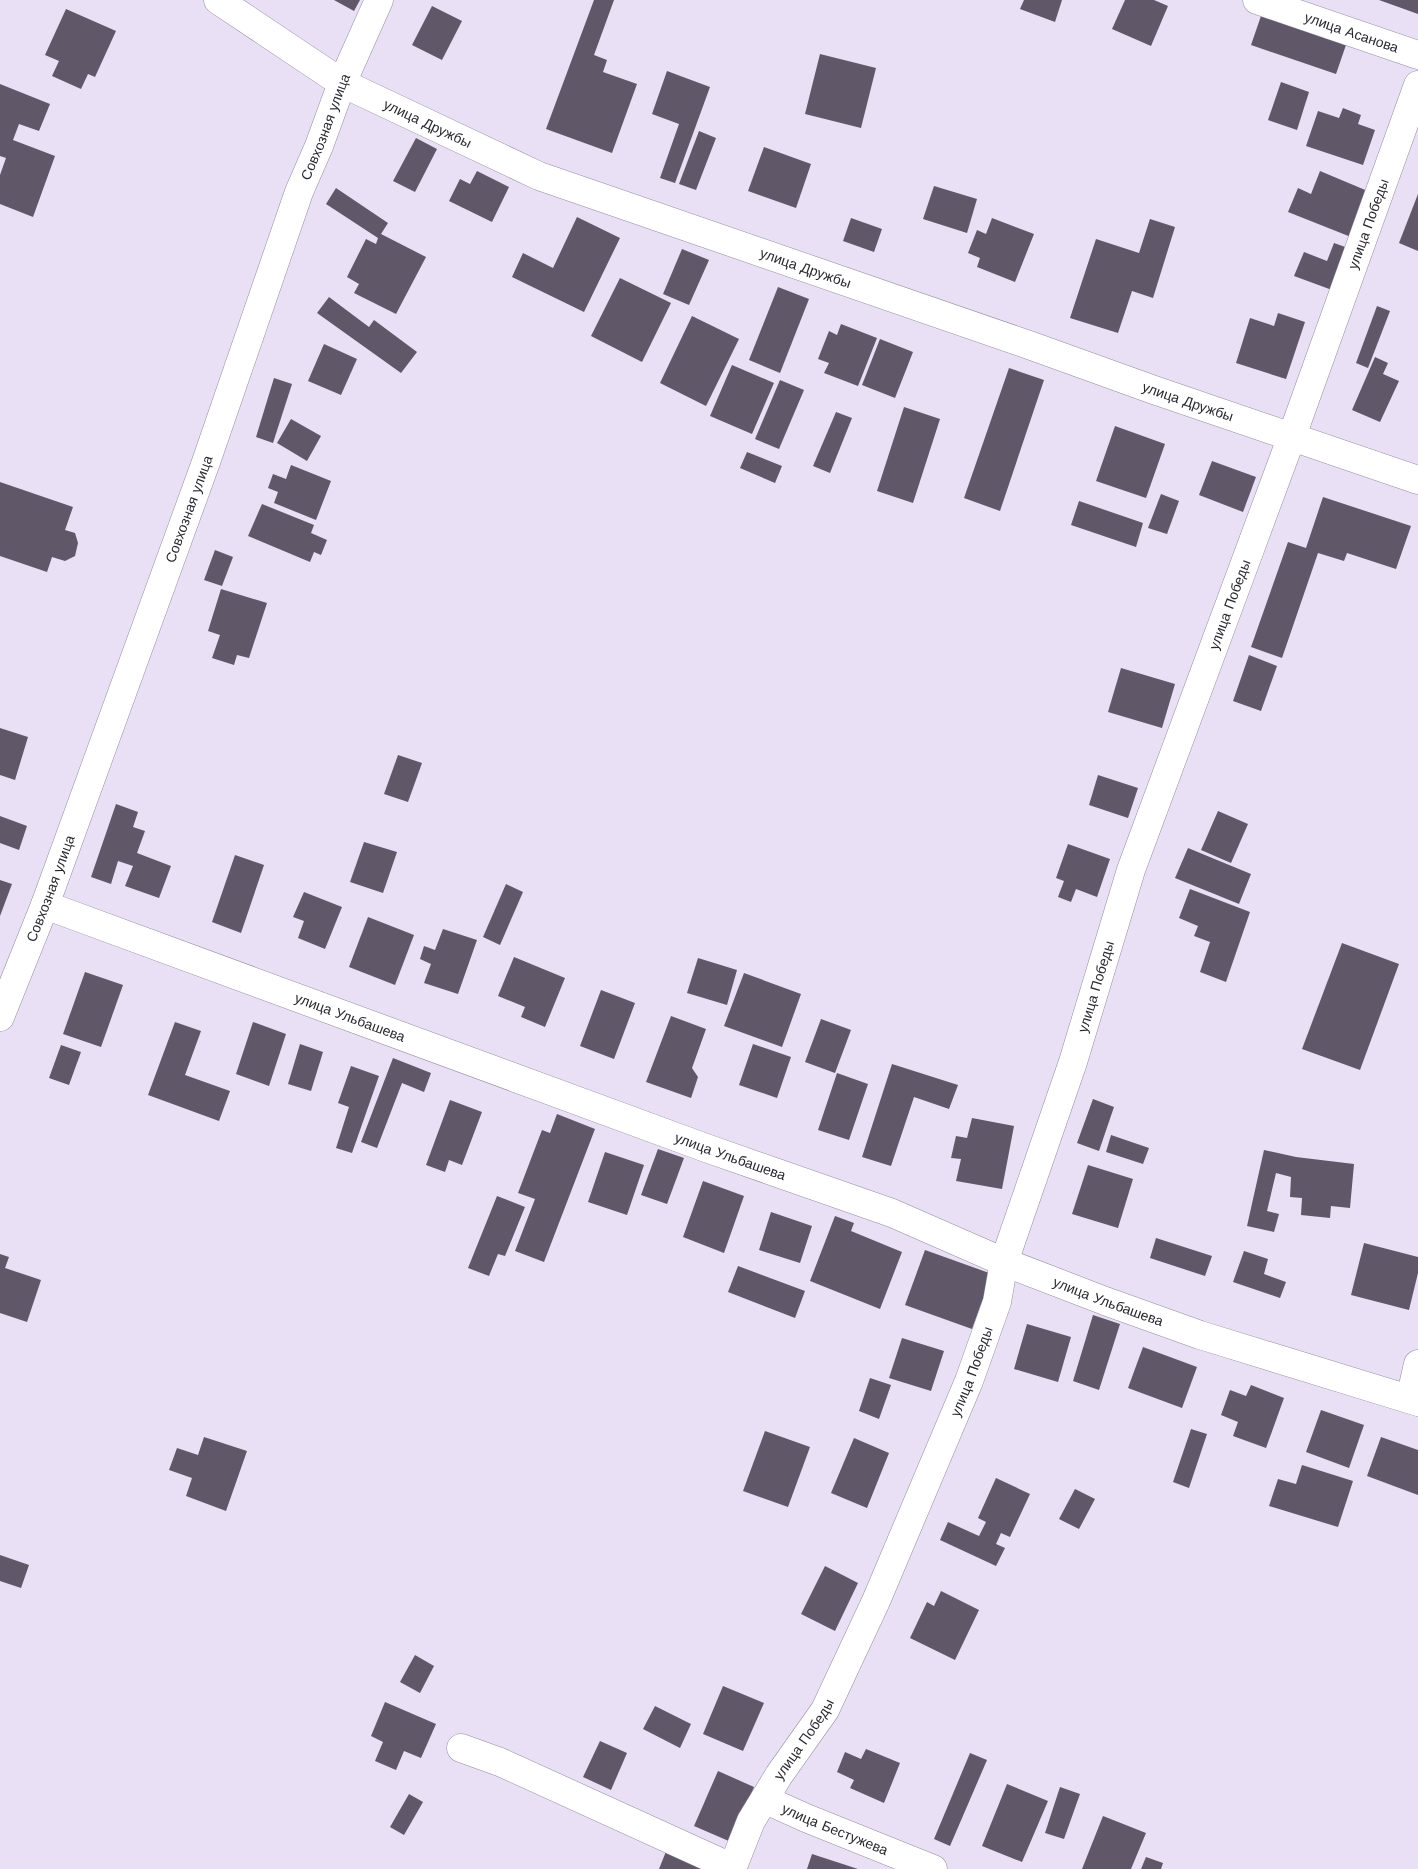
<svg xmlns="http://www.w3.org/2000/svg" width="1418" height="1869" font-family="'Work Sans',sans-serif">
<rect width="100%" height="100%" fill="#eae0f5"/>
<g fill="#605769">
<path d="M 334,0 L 360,0 L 354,11 Z"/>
<path d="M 594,0 L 614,0 L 594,55 L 607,60 L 603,72 L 637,84 L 612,153 L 546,129 Z"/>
<path d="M 1024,0 L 1062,0 L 1055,22 L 1020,9 Z"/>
<path d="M 1125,0 L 1154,0 L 1168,6 L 1151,46 L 1112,29 Z"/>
<path d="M 1380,0 L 1418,0 L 1418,14 L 1379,0 Z"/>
<path d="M 432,6 L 462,21 L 442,60 L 412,45 Z"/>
<path d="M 66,9 L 116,31 L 95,77 L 88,74 L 81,89 L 52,76 L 59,61 L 45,55 Z"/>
<path d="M 1262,13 L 1347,42 L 1336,74 L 1251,45 Z"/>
<path d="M 820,54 L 876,68 L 861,128 L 805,114 Z"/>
<path d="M 667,71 L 710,87 L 675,183 L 660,178 L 679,124 L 652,114 Z"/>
<path d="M 1281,82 L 1309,92 L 1297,130 L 1268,120 Z"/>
<path d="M 0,84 L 50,104 L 39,131 L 19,124 L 13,140 L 55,156 L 33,217 L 0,204 L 0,175 L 6,158 L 0,156 Z"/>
<path d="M 1343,108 L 1361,115 L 1358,124 L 1375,130 L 1363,165 L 1306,146 L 1318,111 L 1339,118 Z"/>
<path d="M 699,131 L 716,138 L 696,190 L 679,184 Z"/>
<path d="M 416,138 L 437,149 L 415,192 L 393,181 Z"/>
<path d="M 764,147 L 811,164 L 796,208 L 748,191 Z"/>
<path d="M 477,171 L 509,187 L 492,222 L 449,201 L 460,179 L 470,184 Z"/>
<path d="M 1320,171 L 1370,192 L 1351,237 L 1288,212 L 1298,188 L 1311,194 Z"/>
<path d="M 934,186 L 977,199 L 967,233 L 923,219 Z"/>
<path d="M 336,188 L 388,223 L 381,234 L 426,257 L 396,314 L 354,293 L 359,284 L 347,277 L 366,239 L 376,244 L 378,238 L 326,204 Z"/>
<path d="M 1418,194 L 1418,251 L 1399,243 Z"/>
<path d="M 577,217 L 620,238 L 584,312 L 512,277 L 523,253 L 553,268 Z"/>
<path d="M 851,218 L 882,229 L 874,252 L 843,241 Z"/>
<path d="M 992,218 L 1034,234 L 1015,282 L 977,267 L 980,258 L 968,253 L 977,230 L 986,234 Z"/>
<path d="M 1150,219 L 1175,227 L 1153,298 L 1132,291 L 1118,333 L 1070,318 L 1096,239 L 1139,253 Z"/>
<path d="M 1334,243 L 1348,248 L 1332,290 L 1294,276 L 1304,252 L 1327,261 Z"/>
<path d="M 682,249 L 709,260 L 689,305 L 663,294 Z"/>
<path d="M 620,278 L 671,303 L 642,362 L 591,336 Z"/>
<path d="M 778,287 L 809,299 L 780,373 L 749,360 Z"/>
<path d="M 329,297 L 369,327 L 374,320 L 417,352 L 401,373 L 317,313 Z"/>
<path d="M 1377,306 L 1390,311 L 1368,368 L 1356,363 Z"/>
<path d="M 1278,313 L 1305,322 L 1286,379 L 1236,363 L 1250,318 L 1274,326 Z"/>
<path d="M 692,316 L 739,339 L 706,406 L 660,383 Z"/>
<path d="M 841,324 L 877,338 L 858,386 L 824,373 L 829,363 L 818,359 L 829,331 L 837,335 Z"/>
<path d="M 880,339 L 913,352 L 895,398 L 862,385 Z"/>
<path d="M 324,344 L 357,359 L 341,395 L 308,381 Z"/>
<path d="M 1375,357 L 1388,363 L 1383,374 L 1399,381 L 1380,422 L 1352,410 Z"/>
<path d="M 732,365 L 774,383 L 752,434 L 710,416 Z"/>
<path d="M 1009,368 L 1044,380 L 1000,511 L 964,498 Z"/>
<path d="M 274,378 L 292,384 L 273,443 L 256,437 Z"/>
<path d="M 780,380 L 804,390 L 779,449 L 755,439 Z"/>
<path d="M 904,407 L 940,419 L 913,503 L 877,491 Z"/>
<path d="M 836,412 L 852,418 L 830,473 L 813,466 Z"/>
<path d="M 291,419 L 321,436 L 307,461 L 277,443 Z"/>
<path d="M 1115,426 L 1165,444 L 1146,498 L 1096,481 Z"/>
<path d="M 747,452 L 782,466 L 775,483 L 740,468 Z"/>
<path d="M 1212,461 L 1256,477 L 1243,512 L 1199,495 Z"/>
<path d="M 291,465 L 331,481 L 316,520 L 274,503 L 278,492 L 268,488 L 273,474 L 286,479 Z"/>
<path d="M 0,482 L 73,507 L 65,530 L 75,533 L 78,543 L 75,556 L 65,561 L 52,557 L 47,572 L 0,556 Z"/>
<path d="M 1161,494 L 1179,501 L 1167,534 L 1148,528 Z"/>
<path d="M 1323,497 L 1411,526 L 1396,569 L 1347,553 L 1344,561 L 1318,553 L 1282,658 L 1251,647 L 1288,542 L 1306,548 Z"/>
<path d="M 1079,501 L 1143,523 L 1136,547 L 1071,525 Z"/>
<path d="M 262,504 L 314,525 L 311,533 L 327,540 L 321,555 L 314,552 L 310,562 L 248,536 Z"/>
<path d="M 215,550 L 233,557 L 222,586 L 204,580 Z"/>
<path d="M 221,589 L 267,603 L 249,658 L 237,655 L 234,665 L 212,658 L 220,635 L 208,631 Z"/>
<path d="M 1249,655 L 1277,666 L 1261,711 L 1233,701 Z"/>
<path d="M 1121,668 L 1175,684 L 1162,728 L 1108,712 Z"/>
<path d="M 0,728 L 28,737 L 15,780 L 0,775 Z"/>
<path d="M 398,755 L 422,763 L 408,802 L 384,794 Z"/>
<path d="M 1098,775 L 1138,788 L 1128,818 L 1089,805 Z"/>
<path d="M 116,804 L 138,812 L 133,827 L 145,831 L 137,853 L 171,866 L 159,898 L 125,886 L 133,866 L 118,861 L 111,884 L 91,877 Z"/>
<path d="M 1218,811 L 1248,824 L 1231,863 L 1201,850 Z"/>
<path d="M 0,816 L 27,826 L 19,850 L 0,843 Z"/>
<path d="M 364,842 L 397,852 L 383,893 L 350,882 Z"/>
<path d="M 1068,844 L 1110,859 L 1097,897 L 1076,889 L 1071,902 L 1058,897 L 1064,881 L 1056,878 Z"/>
<path d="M 1188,848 L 1251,874 L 1239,904 L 1175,878 Z"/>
<path d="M 235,855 L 264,865 L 241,933 L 212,922 Z"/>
<path d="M 0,880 L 12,884 L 0,916 Z"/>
<path d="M 506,884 L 523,892 L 500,945 L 483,937 Z"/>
<path d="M 1190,889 L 1250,912 L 1226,982 L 1200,972 L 1210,942 L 1194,936 L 1198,926 L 1179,918 Z"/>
<path d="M 304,892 L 342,907 L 325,949 L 298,938 L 304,921 L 293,917 Z"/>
<path d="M 368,917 L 414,935 L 395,985 L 349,967 Z"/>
<path d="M 443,929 L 477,940 L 458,994 L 424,983 L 431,964 L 420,959 L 424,946 L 435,950 Z"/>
<path d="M 1342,943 L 1399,964 L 1360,1070 L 1302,1049 Z"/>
<path d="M 514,957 L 565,978 L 545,1027 L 521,1017 L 525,1007 L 498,996 Z"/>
<path d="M 698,958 L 737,970 L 727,1005 L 687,993 Z"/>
<path d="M 85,972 L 123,985 L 101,1047 L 63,1034 Z"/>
<path d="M 744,973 L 801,994 L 782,1047 L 724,1026 Z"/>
<path d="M 601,990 L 635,1003 L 614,1059 L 580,1046 Z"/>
<path d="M 671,1016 L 706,1029 L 692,1068 L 698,1077 L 691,1098 L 646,1082 Z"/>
<path d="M 821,1019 L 851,1030 L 835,1073 L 805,1062 Z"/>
<path d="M 175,1022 L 201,1031 L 185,1075 L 230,1091 L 219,1121 L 148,1095 Z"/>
<path d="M 253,1022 L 286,1034 L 269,1086 L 236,1074 Z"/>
<path d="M 300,1044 L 323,1052 L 311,1091 L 288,1084 Z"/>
<path d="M 753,1044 L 791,1057 L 777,1098 L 739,1085 Z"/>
<path d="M 61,1045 L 81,1052 L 69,1085 L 49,1078 Z"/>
<path d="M 393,1058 L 431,1073 L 424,1092 L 402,1083 L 377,1148 L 361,1142 Z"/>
<path d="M 892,1064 L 958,1085 L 949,1109 L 914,1097 L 891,1166 L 862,1157 Z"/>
<path d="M 351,1066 L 379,1076 L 352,1153 L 336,1148 L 349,1107 L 338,1103 Z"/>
<path d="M 837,1073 L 868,1084 L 849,1140 L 818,1130 Z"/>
<path d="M 1093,1099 L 1114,1107 L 1099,1151 L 1077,1143 Z"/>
<path d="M 450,1100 L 482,1112 L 462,1165 L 449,1160 L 445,1172 L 426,1165 Z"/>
<path d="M 557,1114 L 595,1129 L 544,1262 L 515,1251 L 535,1199 L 518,1193 L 542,1130 L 550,1133 Z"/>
<path d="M 972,1118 L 1014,1126 L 1002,1189 L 956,1181 L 961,1159 L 951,1158 L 956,1136 L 967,1138 Z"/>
<path d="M 1111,1135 L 1149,1148 L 1143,1164 L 1106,1152 Z"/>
<path d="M 658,1149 L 684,1158 L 667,1204 L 641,1195 Z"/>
<path d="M 1264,1150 L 1296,1157 L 1354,1164 L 1350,1208 L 1331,1206 L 1330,1218 L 1301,1215 L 1302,1198 L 1290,1197 L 1291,1177 L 1276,1173 L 1267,1211 L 1279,1214 L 1274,1232 L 1247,1226 Z"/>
<path d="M 605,1152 L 644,1165 L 627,1215 L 588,1202 Z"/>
<path d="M 1088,1165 L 1133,1179 L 1118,1228 L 1072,1214 Z"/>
<path d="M 703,1181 L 744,1196 L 724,1253 L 683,1237 Z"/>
<path d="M 497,1196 L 525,1207 L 505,1256 L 498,1254 L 489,1276 L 468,1268 Z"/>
<path d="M 771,1212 L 812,1226 L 800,1263 L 759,1250 Z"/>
<path d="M 835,1216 L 854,1223 L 851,1231 L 902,1252 L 880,1309 L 810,1281 Z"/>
<path d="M 1156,1238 L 1212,1256 L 1205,1276 L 1150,1258 Z"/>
<path d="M 1364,1243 L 1418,1257 L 1418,1273 L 1409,1310 L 1351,1295 Z"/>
<path d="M 925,1250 L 992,1274 L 972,1329 L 905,1305 Z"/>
<path d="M 1244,1251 L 1268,1259 L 1264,1274 L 1286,1282 L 1280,1298 L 1233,1282 Z"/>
<path d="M 0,1254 L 9,1257 L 5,1268 L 41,1280 L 27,1322 L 0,1313 Z"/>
<path d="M 738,1266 L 805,1291 L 795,1318 L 728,1292 Z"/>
<path d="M 1093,1315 L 1120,1324 L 1099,1390 L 1073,1381 Z"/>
<path d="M 1027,1324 L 1071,1337 L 1058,1382 L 1014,1369 Z"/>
<path d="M 902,1338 L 944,1351 L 931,1391 L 889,1378 Z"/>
<path d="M 1143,1347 L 1197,1367 L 1182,1408 L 1128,1388 Z"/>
<path d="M 870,1378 L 891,1385 L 879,1419 L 859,1411 Z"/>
<path d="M 1251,1385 L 1284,1398 L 1266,1448 L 1233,1436 L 1238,1422 L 1221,1415 L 1230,1390 L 1246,1396 Z"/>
<path d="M 1321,1410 L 1364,1425 L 1349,1468 L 1306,1452 Z"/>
<path d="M 1191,1429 L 1207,1434 L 1189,1488 L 1173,1482 Z"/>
<path d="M 765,1431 L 810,1447 L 788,1507 L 743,1491 Z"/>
<path d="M 204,1437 L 247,1451 L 226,1511 L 186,1496 L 192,1478 L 169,1470 L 177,1448 L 198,1455 Z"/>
<path d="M 1381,1437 L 1418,1450 L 1418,1495 L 1367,1476 Z"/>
<path d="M 854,1438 L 889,1453 L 867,1508 L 831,1493 Z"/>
<path d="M 1302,1465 L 1353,1481 L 1338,1527 L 1269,1506 L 1278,1479 L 1296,1484 Z"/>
<path d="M 996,1478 L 1030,1494 L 1010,1537 L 1001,1533 L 996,1544 L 1005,1548 L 996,1566 L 940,1540 L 948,1522 L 979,1536 L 986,1522 L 978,1518 Z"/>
<path d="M 1075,1489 L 1095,1499 L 1079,1529 L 1059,1519 Z"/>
<path d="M 0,1555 L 29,1565 L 21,1588 L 0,1581 Z"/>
<path d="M 825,1566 L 858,1583 L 835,1631 L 801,1614 Z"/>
<path d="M 941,1591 L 979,1610 L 955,1660 L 910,1638 L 927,1602 L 934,1606 Z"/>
<path d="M 415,1655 L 434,1666 L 420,1693 L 400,1682 Z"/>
<path d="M 723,1686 L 764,1703 L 743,1751 L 703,1734 Z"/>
<path d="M 385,1702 L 436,1724 L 421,1758 L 404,1751 L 396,1770 L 375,1761 L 383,1742 L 371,1736 Z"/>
<path d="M 655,1706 L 691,1724 L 680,1748 L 643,1729 Z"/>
<path d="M 600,1741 L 627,1753 L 611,1790 L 583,1777 Z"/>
<path d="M 866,1749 L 900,1763 L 884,1803 L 850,1788 L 854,1780 L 837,1772 L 845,1752 L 861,1759 Z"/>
<path d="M 970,1753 L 987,1760 L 950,1846 L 934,1839 Z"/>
<path d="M 718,1771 L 754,1787 L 731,1842 L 694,1826 Z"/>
<path d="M 1007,1784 L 1048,1801 L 1022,1862 L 982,1846 Z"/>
<path d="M 1060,1787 L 1080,1794 L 1064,1839 L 1045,1833 Z"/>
<path d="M 409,1794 L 423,1802 L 404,1835 L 390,1827 Z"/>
<path d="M 1103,1816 L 1146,1833 L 1131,1869 L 1082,1869 Z"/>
<path d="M 667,1849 L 705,1869 L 659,1869 Z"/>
<path d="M 812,1854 L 858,1869 L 807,1869 Z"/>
<path d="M 1146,1857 L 1163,1863 L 1161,1869 L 1141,1869 Z"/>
</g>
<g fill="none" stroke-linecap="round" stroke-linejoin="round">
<defs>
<g id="minor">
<path id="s1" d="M 218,0 L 342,83 L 539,176 L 1029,345 L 1154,390 L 1418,480"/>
<path id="s2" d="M 1257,0 L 1418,55"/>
<path id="s3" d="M 45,905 L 706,1148 L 892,1213 L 1004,1262 L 1105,1301 L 1200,1335 L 1418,1402"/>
<path id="s4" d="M 0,1017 L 45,905 L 206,462 L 299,192 L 319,146 L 342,83 L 379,0"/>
<path d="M 1410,1399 L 1418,1364"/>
<path d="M 461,1748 L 500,1762 L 733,1868"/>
<path id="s5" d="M 766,1800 L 806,1818 L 933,1869"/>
<path id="s6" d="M 732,1869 L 751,1821 L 779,1775 L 825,1710 L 876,1601 L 969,1381 L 997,1302 L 1004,1262 L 1073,1062 L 1131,870 L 1292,436 L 1418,85"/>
</g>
</defs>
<use href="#minor" stroke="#958c9f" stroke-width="29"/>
<use href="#minor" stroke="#fff" stroke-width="28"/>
</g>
<g text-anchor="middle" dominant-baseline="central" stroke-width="5" stroke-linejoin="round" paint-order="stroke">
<g font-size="14" fill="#2b272f" stroke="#eae0f5">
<text stroke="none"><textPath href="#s2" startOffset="100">улица Асанова</textPath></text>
<text stroke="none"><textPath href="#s1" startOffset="244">улица Дружбы</textPath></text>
<text stroke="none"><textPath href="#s4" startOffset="948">Совхозная улица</textPath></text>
<text stroke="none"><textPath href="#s6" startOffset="1769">улица Победы</textPath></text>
<text stroke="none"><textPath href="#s1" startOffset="649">улица Дружбы</textPath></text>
<text stroke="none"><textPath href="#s1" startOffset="1054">улица Дружбы</textPath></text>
<text stroke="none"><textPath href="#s4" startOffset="542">Совхозная улица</textPath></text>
<text stroke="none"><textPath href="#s6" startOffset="1364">улица Победы</textPath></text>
<text stroke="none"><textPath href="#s4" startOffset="138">Совхозная улица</textPath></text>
<text stroke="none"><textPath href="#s6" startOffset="959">улица Победы</textPath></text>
<text stroke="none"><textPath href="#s3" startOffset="325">улица Ульбашева</textPath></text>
<text stroke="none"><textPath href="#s3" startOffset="730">улица Ульбашева</textPath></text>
<text stroke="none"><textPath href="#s3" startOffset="1135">улица Ульбашева</textPath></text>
<text stroke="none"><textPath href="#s6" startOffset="554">улица Победы</textPath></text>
<text stroke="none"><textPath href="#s6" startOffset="149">улица Победы</textPath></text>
<text stroke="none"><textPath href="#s5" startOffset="75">улица Бестужева</textPath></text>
</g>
</g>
</svg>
